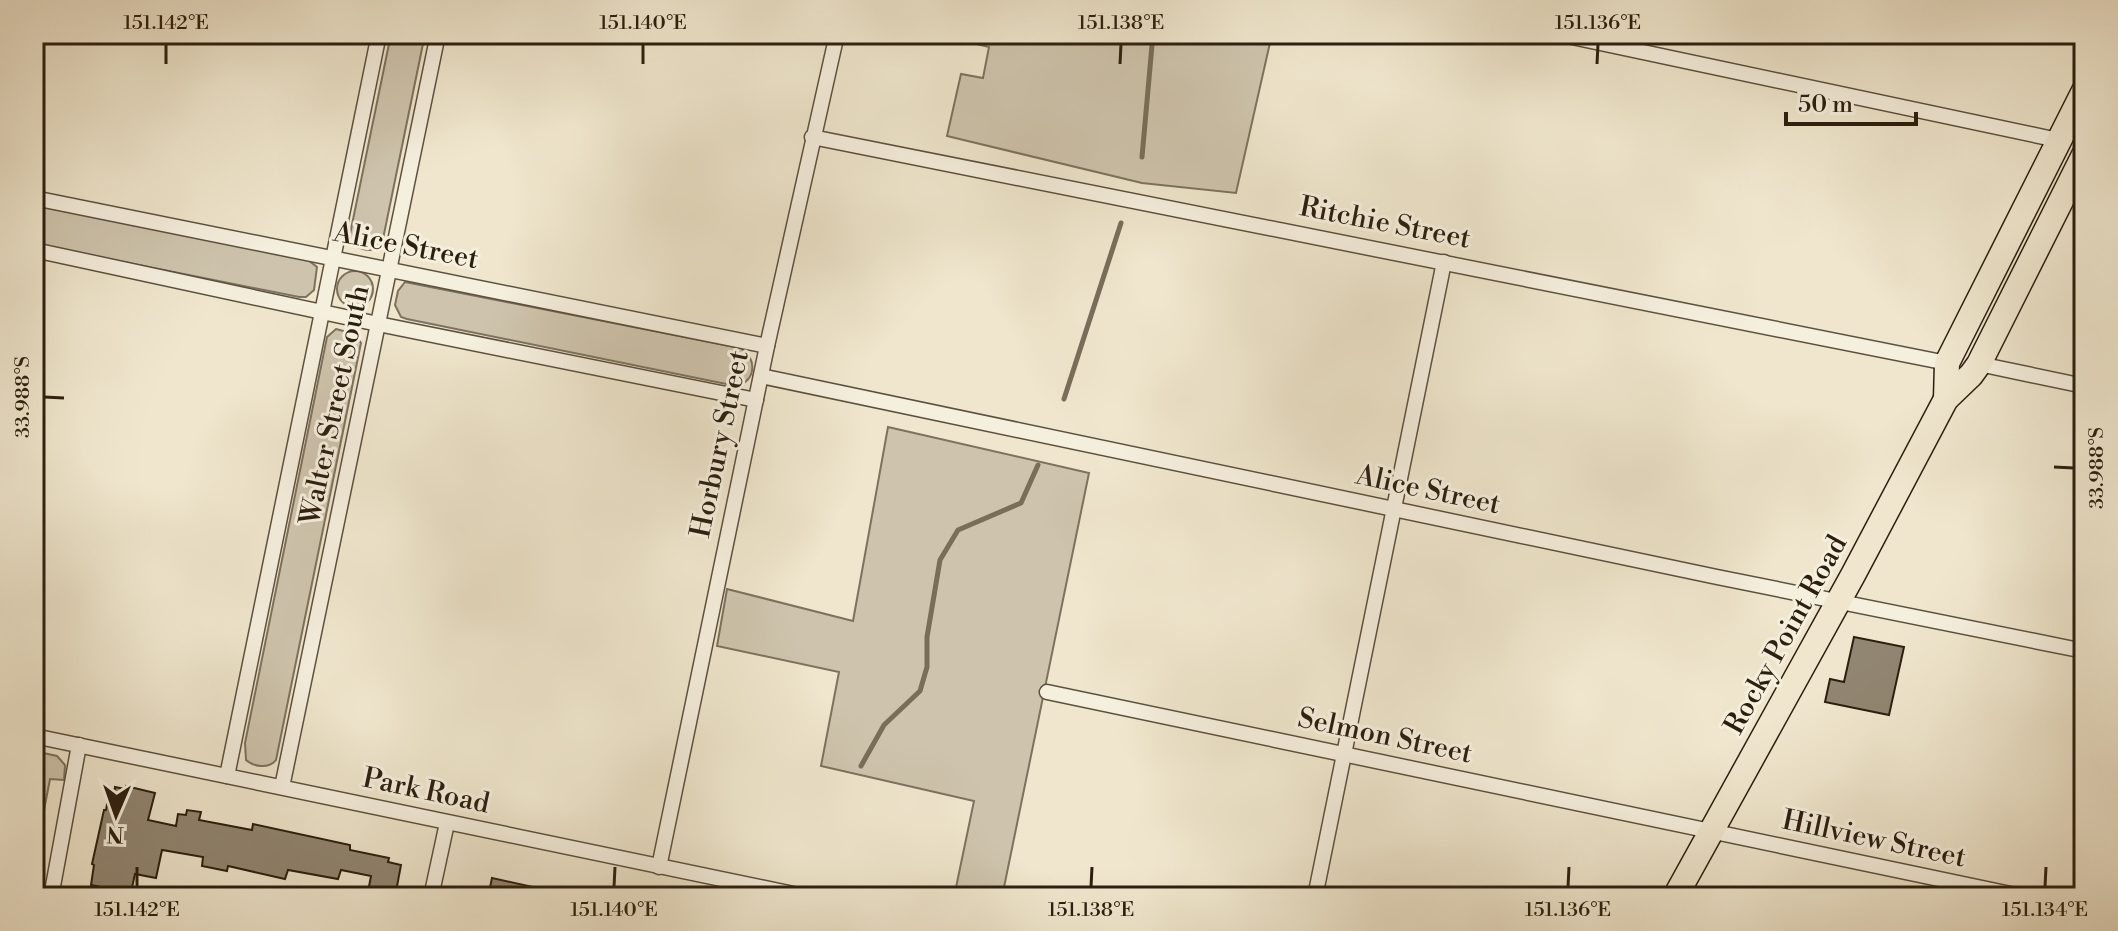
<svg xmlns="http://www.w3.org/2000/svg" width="2118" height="931" font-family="'Libre Bodoni',serif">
<rect width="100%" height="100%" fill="#efe6cd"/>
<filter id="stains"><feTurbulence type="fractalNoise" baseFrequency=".0025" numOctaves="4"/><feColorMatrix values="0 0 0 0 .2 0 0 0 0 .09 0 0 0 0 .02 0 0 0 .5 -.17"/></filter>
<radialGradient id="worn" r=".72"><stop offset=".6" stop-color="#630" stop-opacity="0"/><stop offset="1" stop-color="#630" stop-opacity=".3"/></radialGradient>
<g fill="#cec4ad" stroke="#7d725e" stroke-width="2">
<path d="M 391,34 L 425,34 L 383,239 L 380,247 C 371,253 354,249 349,239 Z"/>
<path d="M 970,34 L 1272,34 L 1236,193 L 1142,183 L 947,136 L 961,74 L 983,78 L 989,47 L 968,42 Z"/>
<path d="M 34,205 L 308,260 L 317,267 L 314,290 L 306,297 L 299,297 L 34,244 Z"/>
<circle cx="355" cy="289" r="18"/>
<path d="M 405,282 L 740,348 C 758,358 756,382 736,386 L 407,319 L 401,317 L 395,305 L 398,291 Z"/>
<path d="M 336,329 L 355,334 L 361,343 L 276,760 C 269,769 254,767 246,760 L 245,743 L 327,337 Z"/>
<path d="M 888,427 L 1089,473 L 1002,897 L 954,897 L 974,801 L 821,766 L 839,672 L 717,646 L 727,589 L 853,621 Z"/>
<path d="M 34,751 L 57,756 L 65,765 L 64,780 L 50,779 L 34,862 Z"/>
</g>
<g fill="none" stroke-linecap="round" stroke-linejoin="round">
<g stroke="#796e5a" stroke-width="5">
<path d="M 1142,157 L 1153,34"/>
<path d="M 1064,399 L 1121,223"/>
<path d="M 861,766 L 884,725 L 920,691 L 927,667 L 927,637 L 940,560 L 958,530 L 1021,503 L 1038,465"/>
</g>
</g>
<g fill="#918672" stroke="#2c1f0f" stroke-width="2">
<path d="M 1854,637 L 1904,647 L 1889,715 L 1825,702 L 1830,679 L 1844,682 Z"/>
<path d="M 126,786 L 155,793 L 148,820 L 176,826 L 178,814 L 186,815 L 187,810 L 201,812 L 199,820 L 252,830 L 253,824 L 350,845 L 350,850 L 389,858 L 388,862 L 401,865 L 395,897 L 367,897 L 371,876 L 341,870 L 338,879 L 288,870 L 285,879 L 228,866 L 227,871 L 202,866 L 203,857 L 162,850 L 156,878 L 135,874 L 130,897 L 99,897 L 101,887 L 91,885 L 94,865 L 92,864 L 104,810 L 106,810 L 110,789 L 115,790 L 115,787 L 125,789 Z"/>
<path d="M 492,878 L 551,891 L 550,897 L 488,897 Z"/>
</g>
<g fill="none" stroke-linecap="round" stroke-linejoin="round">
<defs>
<g id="street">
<path d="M 1558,34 L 2058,140"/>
<path d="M 812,137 L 1947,363"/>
<path d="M 34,198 L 767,346"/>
<path d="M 34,250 L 378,324 L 756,400"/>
<path d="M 1979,364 L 2084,386"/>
<path d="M 761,376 L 1717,577 L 2084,651"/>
<path d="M 1047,692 L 2025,897"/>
<path d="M 34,736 L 808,897"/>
<path d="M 227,776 L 379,34"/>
<path d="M 282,787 L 438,34"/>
<path d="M 659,867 L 767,346 L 837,34"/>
<path d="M 51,897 L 79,745"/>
<path d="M 431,897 L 447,823"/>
<path d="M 1315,897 L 1444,262"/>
</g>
<g id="primary">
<path d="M 1946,399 L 1947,363 L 2084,91"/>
<path d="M 1675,897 L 1853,575 L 1946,399 L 1971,375 L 1979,364 L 2084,155"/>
</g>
</defs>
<use href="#street" stroke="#5d513e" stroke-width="17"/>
<use href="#primary" stroke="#2c1f0f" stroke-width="27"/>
<use href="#street" stroke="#f5efde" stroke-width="14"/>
<use href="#primary" stroke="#efe6cd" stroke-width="24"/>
</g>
<path fill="none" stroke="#2c1f0f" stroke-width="3" d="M 166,64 L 166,44M 643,64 L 643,44M 1120,64 L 1121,44M 1597,64 L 1598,44M 44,397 L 64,398M 2054,467 L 2074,468M 137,887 L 137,867M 614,887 L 615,867M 1091,887 L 1092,867M 1568,887 L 1569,867M 2045,887 L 2046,867"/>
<g text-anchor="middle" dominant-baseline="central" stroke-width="6" stroke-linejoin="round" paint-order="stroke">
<g font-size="28" fill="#2c1f0f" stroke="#f5efde">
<text transform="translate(1385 223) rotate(11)">Ritchie Street</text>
<text transform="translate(406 246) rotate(11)">Alice Street</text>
<text transform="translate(335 405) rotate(-78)">Walter Street South</text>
<text transform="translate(720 444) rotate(-78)">Horbury Street</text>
<text transform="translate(1428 490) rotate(12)">Alice Street</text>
<text transform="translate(1786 635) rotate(-61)">Rocky Point Road</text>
<text transform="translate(1385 736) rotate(12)">Selmon Street</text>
<text transform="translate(426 791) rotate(12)">Park Road</text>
<text transform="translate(1874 839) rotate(12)">Hillview Street</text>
</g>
</g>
<rect width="2118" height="931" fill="none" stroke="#efe6cd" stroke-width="88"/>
<g transform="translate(116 815) rotate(182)" stroke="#f5efde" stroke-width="6" paint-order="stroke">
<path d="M0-6L14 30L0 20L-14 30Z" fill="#2c1f0f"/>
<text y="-12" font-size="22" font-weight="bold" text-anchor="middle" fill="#2c1f0f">N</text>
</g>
<path d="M1786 112v12h130v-12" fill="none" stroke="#2c1f0f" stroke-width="4"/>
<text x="1798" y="112" font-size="24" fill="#2c1f0f" stroke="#f5efde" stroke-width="6" paint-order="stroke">50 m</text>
<rect x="44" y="44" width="2030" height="843" fill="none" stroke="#2c1f0f" stroke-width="3"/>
<g font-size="20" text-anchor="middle" fill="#2c1f0f">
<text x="166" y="29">151.142°E</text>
<text x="643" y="29">151.140°E</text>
<text x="1121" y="29">151.138°E</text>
<text x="1598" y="29">151.136°E</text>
<text transform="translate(22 397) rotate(-90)" y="7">33.988°S</text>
<text transform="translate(2096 468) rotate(-90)" y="7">33.988°S</text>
<text x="137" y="916">151.142°E</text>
<text x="614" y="916">151.140°E</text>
<text x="1091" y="916">151.138°E</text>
<text x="1568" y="916">151.136°E</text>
<text x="2045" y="916">151.134°E</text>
</g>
<rect width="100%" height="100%" filter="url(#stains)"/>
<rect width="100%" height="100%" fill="url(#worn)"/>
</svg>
